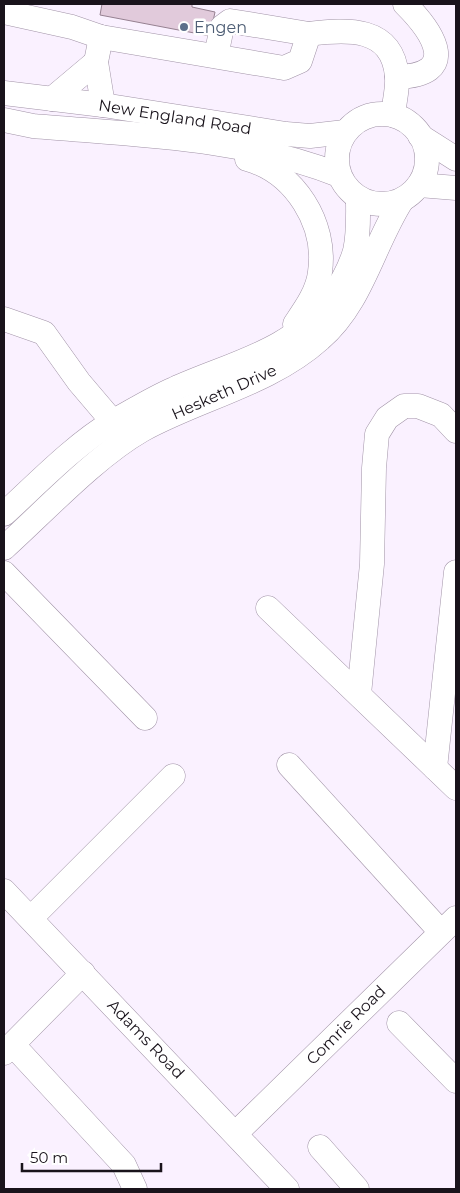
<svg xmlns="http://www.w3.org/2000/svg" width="460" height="1193" font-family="Montserrat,sans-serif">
<rect width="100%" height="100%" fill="#faf1ff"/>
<path fill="#e1cadb" stroke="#968191" d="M 102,4 L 192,4 L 192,7 L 215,12 L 210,36 L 100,15 Z"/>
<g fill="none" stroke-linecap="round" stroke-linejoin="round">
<defs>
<g id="minor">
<path d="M 4,12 L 72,27 L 101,37 L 284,68 L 300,61 L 309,34 C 347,29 392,26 397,76 C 398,89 394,103 393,115"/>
<path d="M 101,37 L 96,62 L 103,105"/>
<path d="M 216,56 L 222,27 L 230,21 L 309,34"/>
<path d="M 397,77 C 460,75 435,34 405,4"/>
<path d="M 4,93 L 103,105 L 286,134 L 310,136 L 345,132"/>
<path d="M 52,99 L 96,62"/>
<circle cx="382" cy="159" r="45"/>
<path d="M 4,120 L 33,126 C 136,135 242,137 339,175"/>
<path d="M 420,136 L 456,159"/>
<path d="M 247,159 C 295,172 327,224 320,272 C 318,291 306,308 295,324"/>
<path d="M 419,185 L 456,188"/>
<path d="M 4,319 L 44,333 L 79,382 L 113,422 L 121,436"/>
<path d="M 4,514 C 39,482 73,446 114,421 C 132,411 155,397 174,389 C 231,363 293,352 331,298 C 342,283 350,268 355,251 C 359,234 358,215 358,198"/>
<path d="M 4,548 C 45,511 95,457 142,430 C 200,398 270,384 320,339 C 362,303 373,245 402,200"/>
<path d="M 4,573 L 145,718"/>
<path d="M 268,608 L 456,788"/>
<path d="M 359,694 L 372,564 L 374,468 L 377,434 L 387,418 L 404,406 L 418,406 L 441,415 L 456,431"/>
<path d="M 289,765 L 441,932"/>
<path d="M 435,768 L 456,572"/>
<path d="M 4,891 L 287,1189"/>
<path d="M 31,918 L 173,776"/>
<path d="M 399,1023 L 456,1081"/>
<path d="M 13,1045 L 124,1165 L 135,1189"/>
<path d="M 4,1053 L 83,973"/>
<path d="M 236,1133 L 456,918"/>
<path d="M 320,1147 L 357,1189"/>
</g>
</defs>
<use href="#minor" stroke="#a193a7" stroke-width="25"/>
<use href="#minor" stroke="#fff" stroke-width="24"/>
</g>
<circle fill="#5c6f8a" stroke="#fff" stroke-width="2" cx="184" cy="27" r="5"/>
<g text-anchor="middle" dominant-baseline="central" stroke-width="5" stroke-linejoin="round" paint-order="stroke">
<g font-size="16" fill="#4e5e75" stroke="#fff" text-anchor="start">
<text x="194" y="27">Engen</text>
</g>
<g font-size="16" fill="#19131b" stroke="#fff">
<text transform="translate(175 117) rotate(9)">New England Road</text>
<text transform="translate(224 392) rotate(-24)">Hesketh Drive</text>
<text transform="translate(346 1025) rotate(-45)">Comrie Road</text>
<text transform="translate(146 1039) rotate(46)">Adams Road</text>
</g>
</g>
<rect width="460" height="1193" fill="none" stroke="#19131b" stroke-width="10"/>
<path d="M22 1163v8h139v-8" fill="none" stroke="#19131b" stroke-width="2.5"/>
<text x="30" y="1163" font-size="15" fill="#19131b" stroke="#ffffff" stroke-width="4" paint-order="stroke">50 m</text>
</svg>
